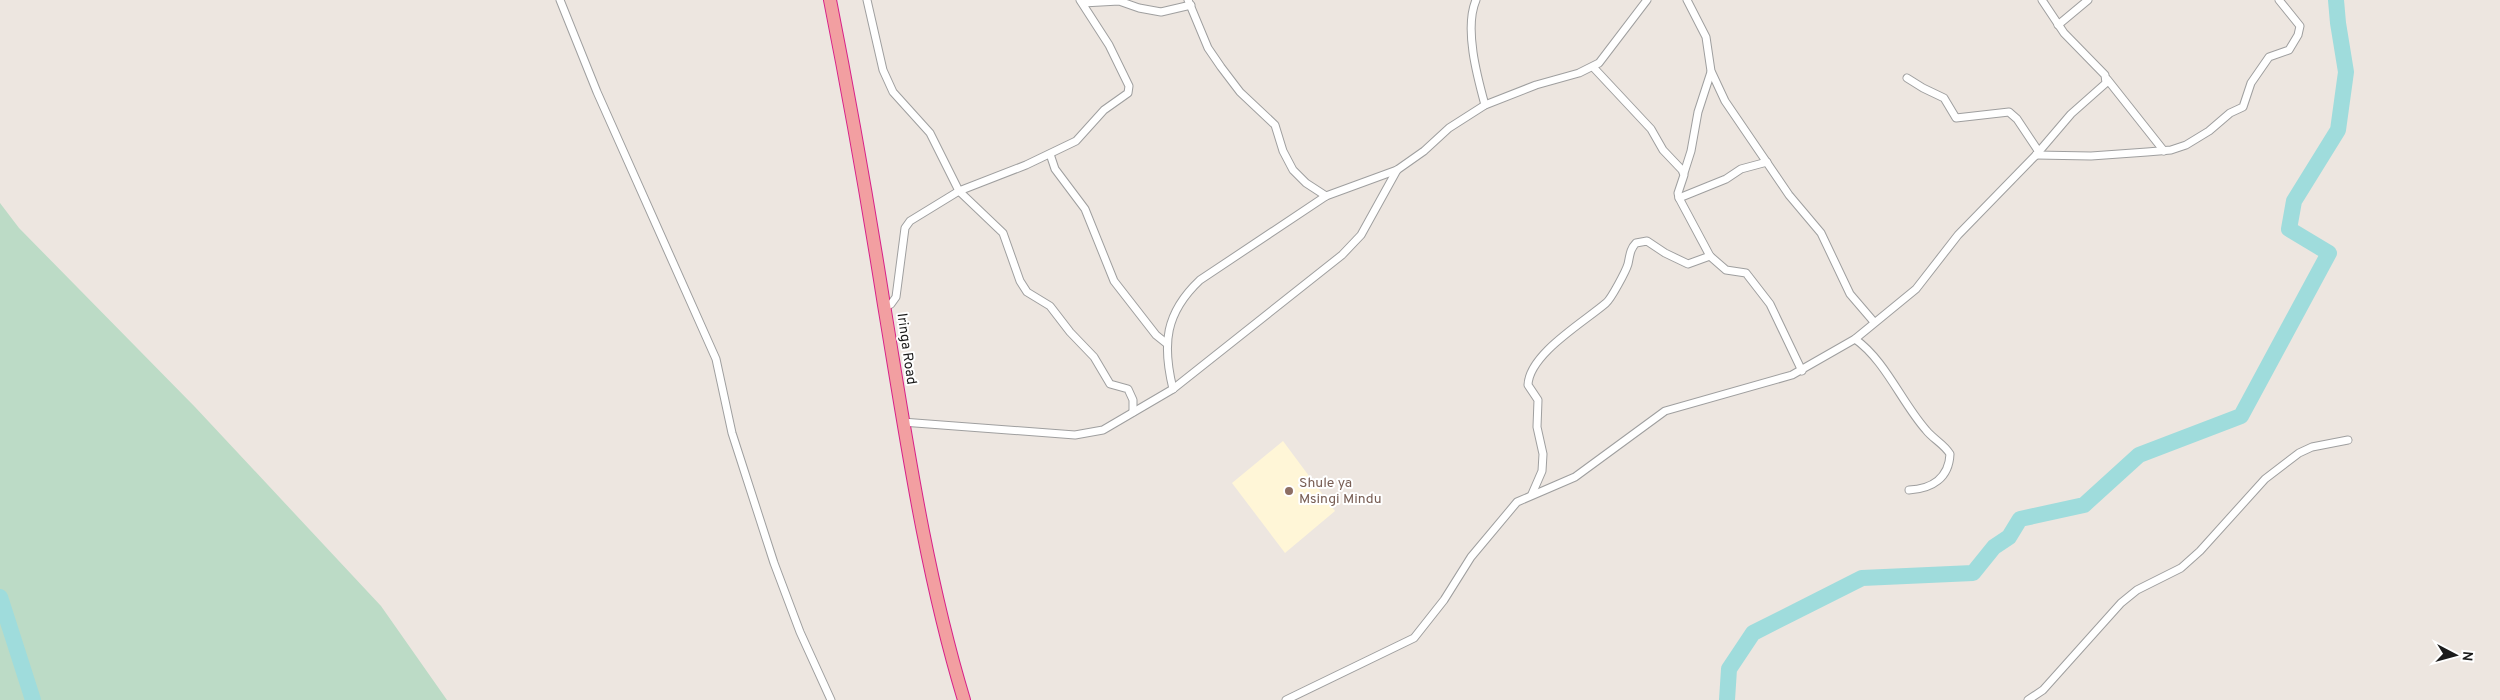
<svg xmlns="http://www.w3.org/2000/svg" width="2500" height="700" font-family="Overpass,sans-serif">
<rect width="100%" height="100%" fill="#ede6e0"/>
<path fill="#fff6d7" d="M 1283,441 L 1335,511 L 1285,553 L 1232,483 Z"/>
<path fill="#bcdbc6" d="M 0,203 L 19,228 L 195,407 L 381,606 L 447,700 L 0,700 Z"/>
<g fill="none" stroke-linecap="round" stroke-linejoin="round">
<g stroke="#9fdcdc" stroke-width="16">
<path d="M 0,597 L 33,700"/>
<path d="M 1727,700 L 1729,669 L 1753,633 L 1862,578 L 1973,573 L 1994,547 L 2009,537 L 2020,519 L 2084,505 L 2139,455 L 2241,416 L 2329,253 L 2289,229 L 2294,201 L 2338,130 L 2346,72 L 2338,23 L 2336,0"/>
</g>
<defs>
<g id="minor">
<path d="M 560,0 L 597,92 L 716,359 L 732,433 L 774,563 L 800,632 L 831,700"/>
<path d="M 867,0 L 883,70 L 893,92 L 930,133 L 959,191 L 1003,233 L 1020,281 L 1027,292 L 1050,306 L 1070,332 L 1094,357 L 1110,384 L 1128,389 L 1133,400 L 1133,412"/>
<path d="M 1188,0 L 1208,48 L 1221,67 L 1240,92 L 1275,125 L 1283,151 L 1293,170 L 1306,183 L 1326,196"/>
<path d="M 1476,0 C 1464,28 1477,76 1485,105"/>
<path d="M 1687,0 L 1706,37 L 1711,71 L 1725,101 L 1789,195 L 1821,233 L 1850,294 L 1874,322"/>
<path d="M 1083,3 L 1119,1 L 1139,8 L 1161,12 L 1191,5"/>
<path d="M 2058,25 L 2088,0"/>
<path d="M 1593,67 L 1651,129 L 1663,150 L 1682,170 L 1684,175 L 1678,193 L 1679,198 L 1710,256 L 1726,270 L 1746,273 L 1770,304 L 1802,371"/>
<path d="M 1907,78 L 1923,88 L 1944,98 L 1956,118 L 2009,112 L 2017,119 L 2039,152"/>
<path d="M 2107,79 L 2164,151"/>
<path d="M 1050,154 L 1055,169 L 1085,209 L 1114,281 L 1156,335 L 1166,343"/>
<path d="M 2036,155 L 2091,156 L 2147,152 L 2171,150 L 2186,145 L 2209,131 L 2230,113 L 2243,107 L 2251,83 L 2269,57 L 2289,50 L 2298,35 L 2300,26 L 2279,0"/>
<path d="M 1684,173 L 1691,151 L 1698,112 L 1711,72"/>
<path d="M 1679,198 L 1726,179 L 1741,169 L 1767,162"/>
<path d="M 885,307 L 891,304 L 896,297 L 905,228 L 910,221 L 959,191 L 1026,165 L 1076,141 L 1104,110 L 1128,93 L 1129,86 L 1109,45 L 1080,0"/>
<path d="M 1855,339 C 1885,360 1902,403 1926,430 C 1933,439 1944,444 1950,454 C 1949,478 1932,489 1909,490"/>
<path d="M 1173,389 C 1162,344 1165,313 1200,280 L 1326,196 L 1397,170 L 1424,151 L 1449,128 L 1485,105 L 1536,85 L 1579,73 L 1599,63 L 1647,0"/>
<path d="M 902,422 L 1075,435 L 1103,430 L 1173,389 L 1342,255 L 1361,235 L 1397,170"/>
<path d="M 1532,494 L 1542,471 L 1543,454 L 1537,427 L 1538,400 L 1528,385 C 1529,354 1584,322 1606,303 C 1611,299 1626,271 1628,264 C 1630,255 1630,249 1636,243 L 1647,241 L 1665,253 L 1688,264 L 1710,256"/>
<path d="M 1286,700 L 1414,638 L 1444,600 L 1471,557 L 1517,502 L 1575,477 L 1665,411 L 1792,375 L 1855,339 L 1916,289 L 1958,235 L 2036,155 L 2071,114 L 2106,83 L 2105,75 L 2064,33 L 2042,0"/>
<path d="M 2028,700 L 2043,690 L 2121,603 L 2137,590 L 2181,568 L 2200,551 L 2265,479 L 2299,453 L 2312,447 L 2348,440"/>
</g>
<path id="trunk" d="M 830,0 C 850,101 868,203 884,305 C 906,437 925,571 964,700"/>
</defs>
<use href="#minor" stroke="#9f9f9f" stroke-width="9"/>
<use href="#trunk" stroke="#d72188" stroke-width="14"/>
<use href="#minor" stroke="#fff" stroke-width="7"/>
<use href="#trunk" stroke="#f29fa1" stroke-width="12"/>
</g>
<circle fill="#8d6e63" stroke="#fff" stroke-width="2" cx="1289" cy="491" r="5"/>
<g text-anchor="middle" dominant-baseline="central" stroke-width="4" stroke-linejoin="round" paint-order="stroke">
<g font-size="14" fill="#1b1b1b" stroke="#fff">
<text transform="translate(906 349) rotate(82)">Iringa Road</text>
</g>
<g font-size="14" fill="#785e54" stroke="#fff" text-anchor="start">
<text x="1299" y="483">Shule ya<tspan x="1299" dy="16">Msingi Mindu</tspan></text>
</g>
</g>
<g transform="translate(2455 655) rotate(96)" stroke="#ffffff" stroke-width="4" paint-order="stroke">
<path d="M0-4L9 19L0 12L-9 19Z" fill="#1b1b1b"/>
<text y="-8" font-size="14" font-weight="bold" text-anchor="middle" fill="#1b1b1b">N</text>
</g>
</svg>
